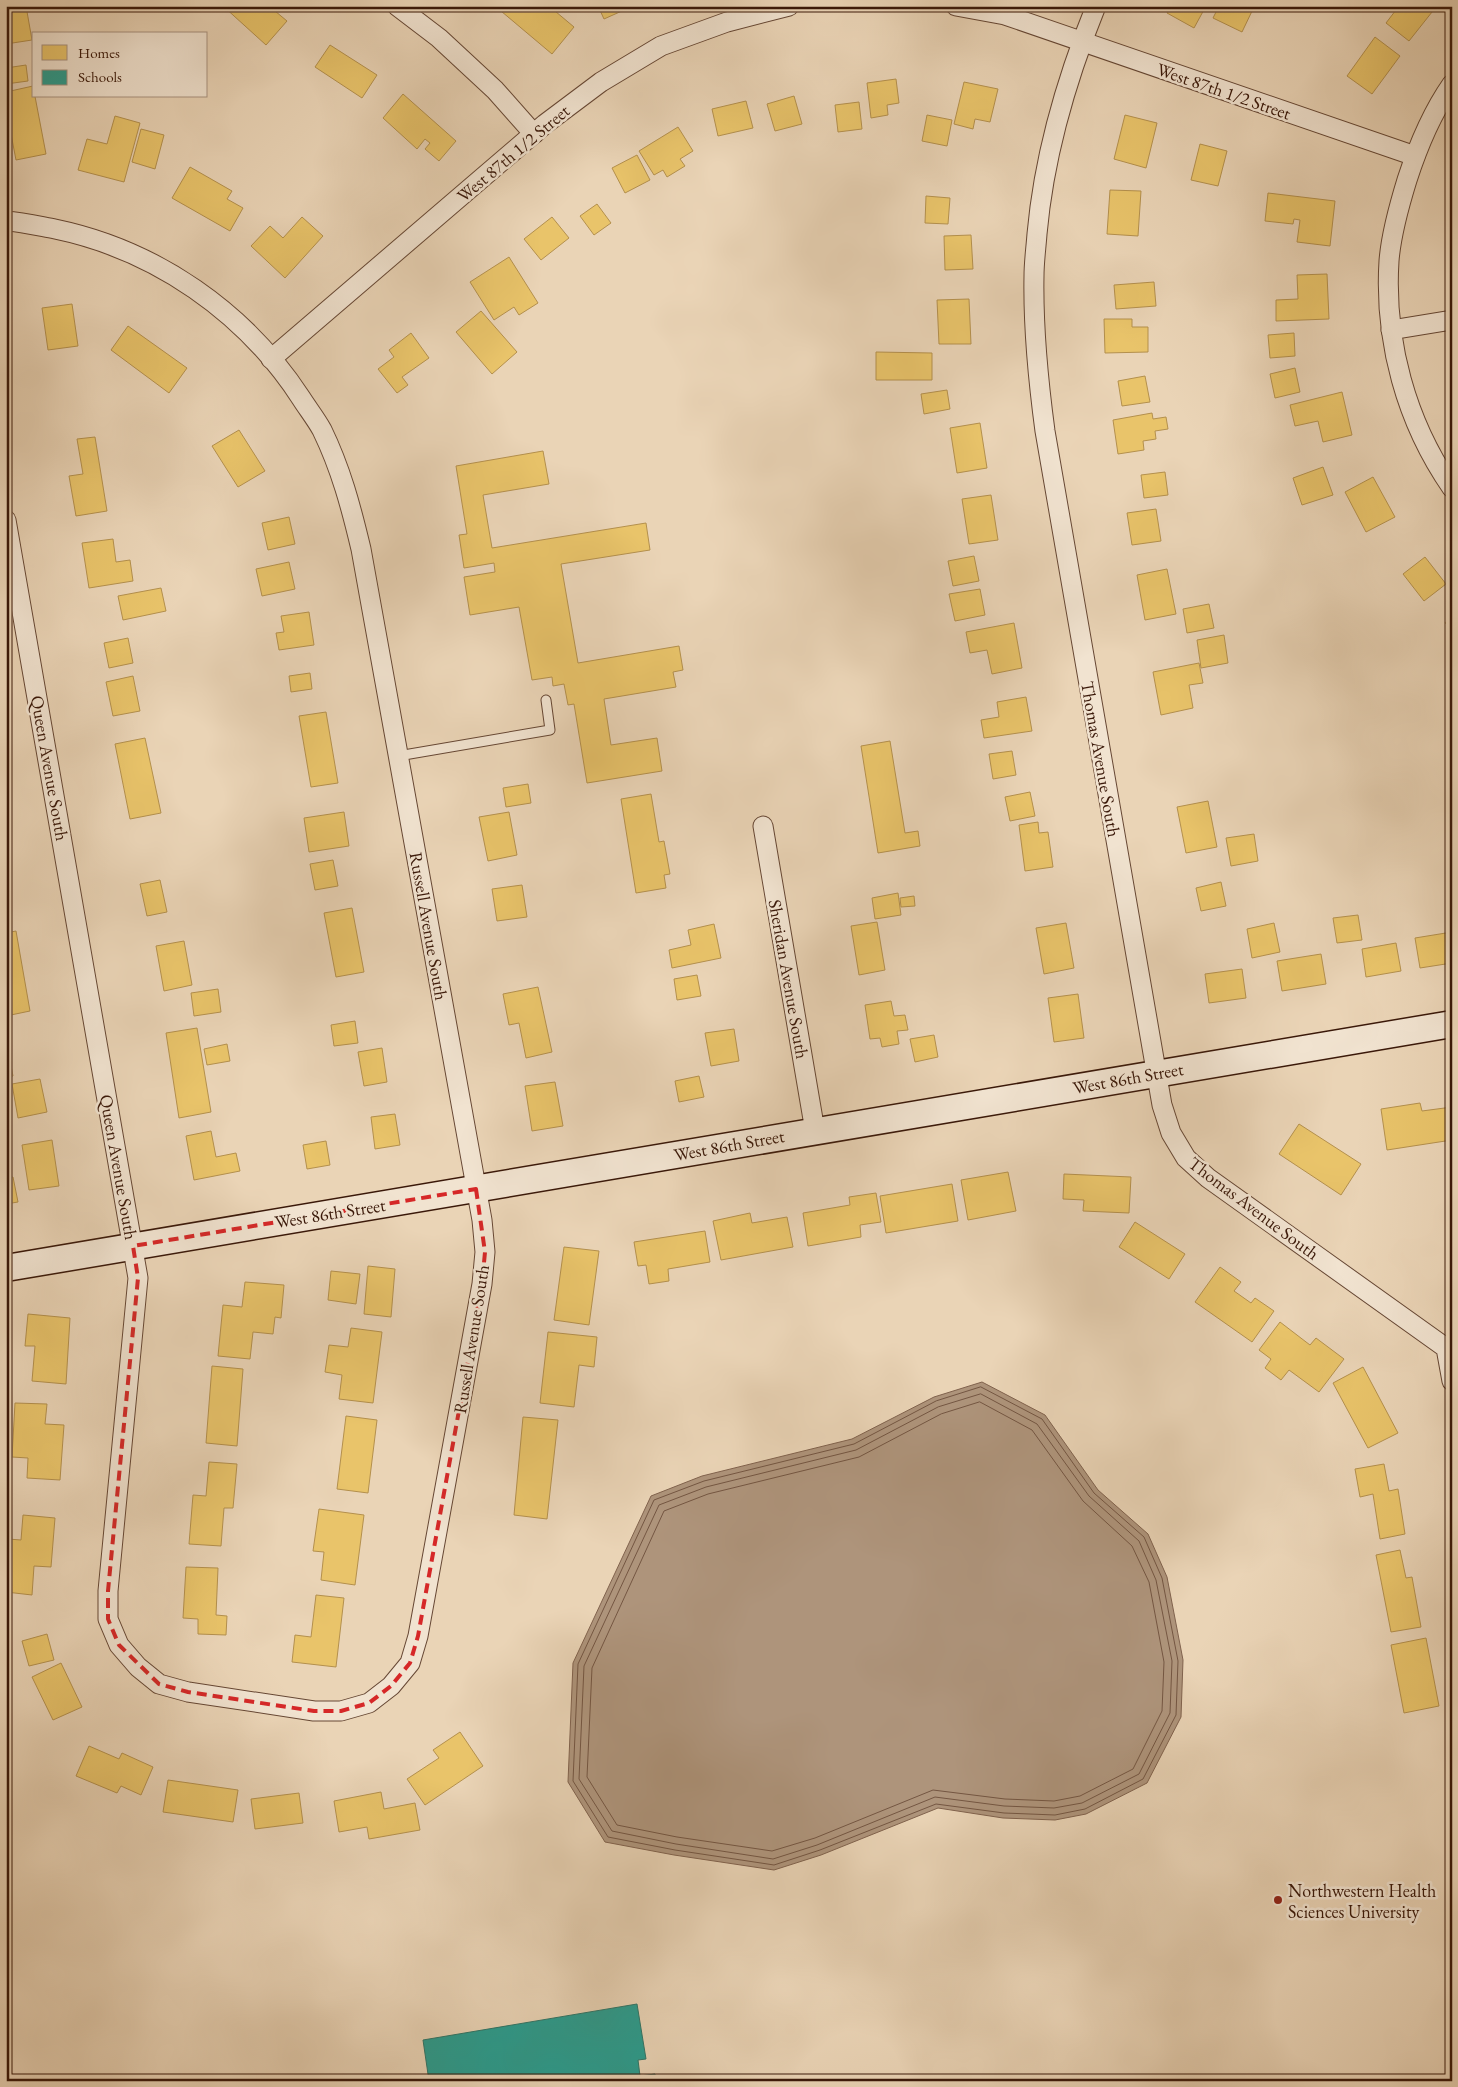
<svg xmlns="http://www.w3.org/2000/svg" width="1458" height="2087" font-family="'EB Garamond',serif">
<rect width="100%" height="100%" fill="#ead4b6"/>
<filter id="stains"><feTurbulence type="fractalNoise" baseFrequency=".004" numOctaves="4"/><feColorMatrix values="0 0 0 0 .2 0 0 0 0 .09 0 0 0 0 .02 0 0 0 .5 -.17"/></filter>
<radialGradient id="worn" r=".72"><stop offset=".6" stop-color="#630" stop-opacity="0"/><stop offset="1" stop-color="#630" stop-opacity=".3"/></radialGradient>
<path fill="#ae947b" stroke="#80624d" d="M 982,1382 L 1045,1415 L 1098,1490 L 1148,1534 L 1167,1577 L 1183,1660 L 1181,1717 L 1147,1783 L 1086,1814 L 1055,1820 L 1003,1818 L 938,1808 L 821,1855 L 774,1870 L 674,1855 L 605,1842 L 568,1782 L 573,1663 L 651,1496 L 702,1476 L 852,1439 L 934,1397 Z"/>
<g fill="#e9c46a" stroke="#b4904d">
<path d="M 26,6 L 32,40 L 6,44 L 6,9 Z"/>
<path d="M 223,6 L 269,6 L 287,21 L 266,45 Z"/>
<path d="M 495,6 L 524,6 L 531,12 L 535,6 L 549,6 L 574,27 L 552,54 Z"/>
<path d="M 598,6 L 633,6 L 604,19 Z"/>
<path d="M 1171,6 L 1206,6 L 1194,28 L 1167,13 Z"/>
<path d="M 1219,6 L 1249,6 L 1253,9 L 1242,32 L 1213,18 Z"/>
<path d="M 1399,6 L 1435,6 L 1436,7 L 1409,41 L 1386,23 Z"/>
<path d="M 1375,37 L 1400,56 L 1372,94 L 1347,76 Z"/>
<path d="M 330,45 L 377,75 L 362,98 L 315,67 Z"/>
<path d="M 26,65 L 28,81 L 6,84 L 6,68 Z"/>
<path d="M 896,79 L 899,103 L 887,105 L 888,115 L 871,118 L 867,83 Z"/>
<path d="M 964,82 L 998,89 L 990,122 L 975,119 L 973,129 L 954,124 Z"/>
<path d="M 33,86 L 46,154 L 16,160 L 6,108 L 6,92 Z"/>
<path d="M 403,94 L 456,141 L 439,161 L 425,149 L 430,143 L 425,139 L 417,149 L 383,118 Z"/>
<path d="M 794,96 L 802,124 L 775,131 L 767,104 Z"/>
<path d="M 746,101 L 753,128 L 718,136 L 712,109 Z"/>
<path d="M 859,102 L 862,129 L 838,132 L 835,105 Z"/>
<path d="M 927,115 L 952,120 L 947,146 L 922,141 Z"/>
<path d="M 1125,115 L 1157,123 L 1146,168 L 1114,159 Z"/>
<path d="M 115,116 L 140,123 L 124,182 L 78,170 L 87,139 L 107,144 Z"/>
<path d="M 678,127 L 693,151 L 680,159 L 685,166 L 667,177 L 663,170 L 654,175 L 639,151 Z"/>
<path d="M 141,129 L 164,135 L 155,169 L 132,162 Z"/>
<path d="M 1200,144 L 1227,151 L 1218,186 L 1191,180 Z"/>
<path d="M 637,155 L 650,180 L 625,193 L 612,168 Z"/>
<path d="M 190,167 L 232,191 L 227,199 L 243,208 L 230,231 L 172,198 Z"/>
<path d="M 1110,190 L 1141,191 L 1138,236 L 1107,234 Z"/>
<path d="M 1268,193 L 1335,201 L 1330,246 L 1297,242 L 1300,220 L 1294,219 L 1293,224 L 1265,221 Z"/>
<path d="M 926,196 L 950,198 L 948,224 L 925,223 Z"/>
<path d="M 597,204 L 611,223 L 594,235 L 580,216 Z"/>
<path d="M 302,217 L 323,236 L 285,278 L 251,246 L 270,226 L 283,238 Z"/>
<path d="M 552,217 L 569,238 L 541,260 L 524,239 Z"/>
<path d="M 971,235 L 973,269 L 945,270 L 944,236 Z"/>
<path d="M 509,257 L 538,303 L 519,315 L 514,307 L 494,320 L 470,282 Z"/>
<path d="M 1327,274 L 1329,319 L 1276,321 L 1276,300 L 1298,299 L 1297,275 Z"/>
<path d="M 1154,282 L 1156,306 L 1116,309 L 1114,285 Z"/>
<path d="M 969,299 L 971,344 L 939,344 L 937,300 Z"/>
<path d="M 72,304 L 78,346 L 48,350 L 42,308 Z"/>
<path d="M 481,311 L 517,352 L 492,374 L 456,332 Z"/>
<path d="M 1104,319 L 1132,319 L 1132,327 L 1148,327 L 1148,352 L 1105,353 Z"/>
<path d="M 128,326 L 187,368 L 169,393 L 111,350 Z"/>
<path d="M 411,333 L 429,358 L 402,377 L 408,385 L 397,393 L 378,369 L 394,357 L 389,350 Z"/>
<path d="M 1294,333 L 1295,356 L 1270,358 L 1268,335 Z"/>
<path d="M 876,352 L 932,353 L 932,380 L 876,380 Z"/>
<path d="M 1295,368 L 1300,392 L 1275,398 L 1270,374 Z"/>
<path d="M 1145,376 L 1150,402 L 1122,406 L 1118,381 Z"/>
<path d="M 947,390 L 950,409 L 924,414 L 921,394 Z"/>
<path d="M 1342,392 L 1352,435 L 1323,442 L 1318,421 L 1295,426 L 1290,405 Z"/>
<path d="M 1152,413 L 1153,419 L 1166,417 L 1168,429 L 1155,431 L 1156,439 L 1143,441 L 1144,450 L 1118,454 L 1113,420 Z"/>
<path d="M 980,423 L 987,468 L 957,473 L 950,428 Z"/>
<path d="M 239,430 L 265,471 L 238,487 L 212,446 Z"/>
<path d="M 95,437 L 107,511 L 76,516 L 69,476 L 83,474 L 77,439 Z"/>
<path d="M 543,451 L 549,484 L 483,495 L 492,548 L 646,523 L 650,550 L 561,564 L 578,663 L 679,646 L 683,670 L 673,672 L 676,687 L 604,699 L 611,745 L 657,738 L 662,771 L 587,783 L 574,704 L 568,705 L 564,684 L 553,686 L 552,677 L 532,680 L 519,607 L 470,615 L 464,577 L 495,572 L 494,563 L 464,568 L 459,535 L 467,534 L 456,466 Z"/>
<path d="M 1323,467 L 1333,495 L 1302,505 L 1293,478 Z"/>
<path d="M 1165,472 L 1168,495 L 1144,498 L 1141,475 Z"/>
<path d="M 1373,477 L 1395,517 L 1366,532 L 1345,492 Z"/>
<path d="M 991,495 L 998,540 L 969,544 L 962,499 Z"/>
<path d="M 1156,509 L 1161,541 L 1132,545 L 1127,513 Z"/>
<path d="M 289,517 L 295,544 L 268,550 L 262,523 Z"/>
<path d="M 113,539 L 116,562 L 130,560 L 133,581 L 89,588 L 82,543 Z"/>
<path d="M 974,556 L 979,581 L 953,586 L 948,561 Z"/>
<path d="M 1425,557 L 1446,584 L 1424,601 L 1403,574 Z"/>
<path d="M 289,562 L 295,589 L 262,596 L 256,569 Z"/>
<path d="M 1167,569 L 1176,614 L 1145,620 L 1137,575 Z"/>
<path d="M 161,588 L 166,611 L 123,620 L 118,596 Z"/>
<path d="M 980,589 L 985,615 L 955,621 L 949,594 Z"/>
<path d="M 1209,604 L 1214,628 L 1187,633 L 1183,609 Z"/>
<path d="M 309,612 L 314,645 L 279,650 L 276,633 L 284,632 L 281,616 Z"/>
<path d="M 1452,615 L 1452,629 L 1445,623 Z"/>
<path d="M 1014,623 L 1022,668 L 992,674 L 987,650 L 970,653 L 966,632 Z"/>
<path d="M 1224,635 L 1228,663 L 1201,668 L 1197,640 Z"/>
<path d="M 128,638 L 133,663 L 109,668 L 104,643 Z"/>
<path d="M 1199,663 L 1203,683 L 1189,685 L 1193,708 L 1161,715 L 1153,672 Z"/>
<path d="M 310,673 L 312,689 L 291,692 L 289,676 Z"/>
<path d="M 133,676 L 140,711 L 113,716 L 106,682 Z"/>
<path d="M 1026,697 L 1032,731 L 984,738 L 981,720 L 999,717 L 997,702 Z"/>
<path d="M 326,712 L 338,783 L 311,787 L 299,716 Z"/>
<path d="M 145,738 L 161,813 L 130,819 L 115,744 Z"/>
<path d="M 890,741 L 905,833 L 918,831 L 920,846 L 878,853 L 861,746 Z"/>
<path d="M 1012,751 L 1016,775 L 993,779 L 989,754 Z"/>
<path d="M 528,784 L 531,803 L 506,807 L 503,788 Z"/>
<path d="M 1030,792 L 1035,816 L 1010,821 L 1005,797 Z"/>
<path d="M 651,794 L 659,842 L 664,841 L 670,874 L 664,875 L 666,888 L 636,893 L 621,799 Z"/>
<path d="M 1208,801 L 1217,847 L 1186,853 L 1177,807 Z"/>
<path d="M 344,812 L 349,846 L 309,852 L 304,818 Z"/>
<path d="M 509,812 L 517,855 L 488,861 L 479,817 Z"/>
<path d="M 1038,822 L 1039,833 L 1048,832 L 1053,867 L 1025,871 L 1019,825 Z"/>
<path d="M 1254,834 L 1258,861 L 1231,866 L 1226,838 Z"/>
<path d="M 333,860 L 338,886 L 315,890 L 310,864 Z"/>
<path d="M 6,878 L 11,911 L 6,912 Z"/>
<path d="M 160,880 L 167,912 L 147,916 L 140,884 Z"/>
<path d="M 1221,882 L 1226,906 L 1201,911 L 1196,888 Z"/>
<path d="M 522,885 L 527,917 L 497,921 L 492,889 Z"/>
<path d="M 898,893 L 901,915 L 875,919 L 872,898 Z"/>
<path d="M 914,896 L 915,906 L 901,907 L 900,898 Z"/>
<path d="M 352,908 L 364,972 L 336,977 L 324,913 Z"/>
<path d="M 1358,915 L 1362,940 L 1337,943 L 1333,918 Z"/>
<path d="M 877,922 L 885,970 L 859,975 L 851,926 Z"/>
<path d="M 1066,923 L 1074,968 L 1044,974 L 1036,928 Z"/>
<path d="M 1274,923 L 1280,952 L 1252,958 L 1247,929 Z"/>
<path d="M 714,924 L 721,958 L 672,968 L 669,950 L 691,945 L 688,930 Z"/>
<path d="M 16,931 L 30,1011 L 6,1016 L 6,933 Z"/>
<path d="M 1452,932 L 1452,963 L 1420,968 L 1415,938 Z"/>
<path d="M 184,941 L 192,985 L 164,991 L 156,946 Z"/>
<path d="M 1396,943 L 1401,971 L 1366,977 L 1362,949 Z"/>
<path d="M 1321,954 L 1326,984 L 1282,991 L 1277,961 Z"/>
<path d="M 1242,969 L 1246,998 L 1209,1003 L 1205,974 Z"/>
<path d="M 697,975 L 701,996 L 677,1000 L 674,979 Z"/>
<path d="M 538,987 L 552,1052 L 526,1058 L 519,1023 L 509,1025 L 503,994 Z"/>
<path d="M 218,989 L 221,1012 L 194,1016 L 191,993 Z"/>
<path d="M 1078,994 L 1084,1038 L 1054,1042 L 1048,998 Z"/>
<path d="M 891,1001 L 894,1016 L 905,1015 L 908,1030 L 897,1031 L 899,1044 L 882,1047 L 880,1038 L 870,1039 L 865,1005 Z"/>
<path d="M 355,1021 L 358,1043 L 334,1046 L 331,1025 Z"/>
<path d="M 197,1028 L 211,1112 L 179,1118 L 166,1033 Z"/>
<path d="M 734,1029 L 739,1061 L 711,1066 L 705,1033 Z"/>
<path d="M 934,1035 L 938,1057 L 915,1062 L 910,1039 Z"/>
<path d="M 227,1044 L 230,1061 L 207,1065 L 204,1049 Z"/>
<path d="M 382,1048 L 387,1082 L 364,1086 L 358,1052 Z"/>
<path d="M 6,1050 L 8,1050 L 13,1076 L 6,1078 Z"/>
<path d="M 699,1076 L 704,1097 L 679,1102 L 675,1081 Z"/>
<path d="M 40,1079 L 47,1112 L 18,1118 L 12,1084 Z"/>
<path d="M 555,1082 L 563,1126 L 532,1131 L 525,1086 Z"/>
<path d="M 1420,1103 L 1422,1111 L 1452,1107 L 1452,1140 L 1387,1150 L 1381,1109 Z"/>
<path d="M 395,1114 L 400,1145 L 375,1149 L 371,1117 Z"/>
<path d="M 1299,1124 L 1361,1164 L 1341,1195 L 1279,1154 Z"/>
<path d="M 211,1131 L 216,1157 L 236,1153 L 240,1171 L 194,1180 L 186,1136 Z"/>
<path d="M 52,1140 L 59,1186 L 29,1190 L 22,1145 Z"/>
<path d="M 326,1141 L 330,1165 L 307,1169 L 303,1145 Z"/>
<path d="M 1008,1172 L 1016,1211 L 968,1220 L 961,1180 Z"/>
<path d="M 1064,1174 L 1131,1177 L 1129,1213 L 1083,1211 L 1084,1200 L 1063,1199 Z"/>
<path d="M 13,1177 L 18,1202 L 6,1204 L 6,1178 Z"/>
<path d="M 952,1184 L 958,1221 L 886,1233 L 880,1196 Z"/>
<path d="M 876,1193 L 881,1222 L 860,1225 L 861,1237 L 808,1246 L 803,1213 L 850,1205 L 849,1197 Z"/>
<path d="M 750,1213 L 752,1223 L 787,1217 L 793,1247 L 721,1260 L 713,1221 Z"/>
<path d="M 1135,1222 L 1185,1254 L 1169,1279 L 1119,1247 Z"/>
<path d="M 705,1231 L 710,1262 L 668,1269 L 669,1281 L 649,1284 L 646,1265 L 638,1266 L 634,1242 Z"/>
<path d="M 564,1247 L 599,1251 L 589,1325 L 554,1320 Z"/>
<path d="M 368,1266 L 395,1269 L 391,1317 L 364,1314 Z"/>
<path d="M 1220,1267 L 1241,1282 L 1234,1291 L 1251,1303 L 1255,1298 L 1274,1311 L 1252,1342 L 1195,1302 Z"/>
<path d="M 331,1271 L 360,1274 L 356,1304 L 328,1300 Z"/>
<path d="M 245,1282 L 284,1285 L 281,1318 L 275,1317 L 273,1334 L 253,1332 L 250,1359 L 218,1356 L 223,1305 L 242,1307 Z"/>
<path d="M 28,1314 L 70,1318 L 66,1384 L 32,1381 L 35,1346 L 25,1346 Z"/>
<path d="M 1280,1322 L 1310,1345 L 1316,1338 L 1344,1359 L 1319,1392 L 1289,1370 L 1281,1380 L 1265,1368 L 1271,1359 L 1259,1350 Z"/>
<path d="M 351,1328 L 382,1332 L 373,1403 L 339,1399 L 342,1375 L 325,1372 L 329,1345 L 348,1347 Z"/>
<path d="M 548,1332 L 597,1337 L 594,1367 L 579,1365 L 574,1407 L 540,1403 Z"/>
<path d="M 212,1366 L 243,1369 L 237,1446 L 206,1443 Z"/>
<path d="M 1363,1367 L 1398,1433 L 1368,1448 L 1333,1383 Z"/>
<path d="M 15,1403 L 47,1404 L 45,1424 L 64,1425 L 60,1480 L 27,1478 L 28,1458 L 12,1457 Z"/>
<path d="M 346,1416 L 377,1420 L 368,1493 L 337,1489 Z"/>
<path d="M 523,1417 L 558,1420 L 547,1519 L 514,1515 Z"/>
<path d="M 209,1462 L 237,1464 L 233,1508 L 224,1508 L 221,1546 L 189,1544 L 193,1495 L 206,1496 Z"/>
<path d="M 1384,1464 L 1389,1491 L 1398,1489 L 1405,1534 L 1380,1539 L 1373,1494 L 1360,1497 L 1355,1469 Z"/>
<path d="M 319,1509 L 364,1515 L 355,1585 L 321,1580 L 324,1552 L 313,1551 Z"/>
<path d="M 23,1515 L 55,1518 L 51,1567 L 34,1566 L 32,1595 L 6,1592 L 8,1539 L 21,1540 Z"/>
<path d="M 1400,1550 L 1406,1578 L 1412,1577 L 1421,1627 L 1391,1632 L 1376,1555 Z"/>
<path d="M 186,1567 L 218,1568 L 216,1615 L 227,1616 L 226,1635 L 198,1634 L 198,1619 L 183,1618 Z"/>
<path d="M 316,1595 L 344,1598 L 336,1667 L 292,1662 L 295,1635 L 311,1637 Z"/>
<path d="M 47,1634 L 54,1660 L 29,1666 L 22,1641 Z"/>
<path d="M 1426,1638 L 1439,1706 L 1404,1713 L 1391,1645 Z"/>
<path d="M 61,1663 L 82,1707 L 53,1720 L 32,1677 Z"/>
<path d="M 460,1732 L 483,1766 L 425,1805 L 407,1779 L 439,1758 L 433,1750 Z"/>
<path d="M 89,1746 L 119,1759 L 122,1753 L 153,1767 L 141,1795 L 121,1786 L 117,1793 L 76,1776 Z"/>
<path d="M 168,1780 L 238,1790 L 233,1822 L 163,1812 Z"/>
<path d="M 381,1792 L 384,1809 L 415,1803 L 420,1830 L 369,1839 L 367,1827 L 339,1832 L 334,1801 Z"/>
<path d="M 299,1793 L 303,1823 L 255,1829 L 251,1799 Z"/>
</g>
<path fill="#2a9d8f" stroke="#2f7567" d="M 637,2004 L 646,2059 L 638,2060 L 640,2076 L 655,2074 L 656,2081 L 429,2081 L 423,2040 Z"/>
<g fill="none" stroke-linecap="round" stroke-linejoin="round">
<g stroke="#745642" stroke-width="1">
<path d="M 981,1387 L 1042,1419 L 1094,1493 L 1144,1537 L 1162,1578 L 1178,1661 L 1176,1715 L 1143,1779 L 1085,1809 L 1055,1815 L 1004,1813 L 936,1804 L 820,1850 L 774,1865 L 675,1850 L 608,1837 L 573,1781 L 578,1664 L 654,1500 L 704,1481 L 854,1444 L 936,1401 Z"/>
<path d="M 981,1394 L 1037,1424 L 1089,1496 L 1139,1541 L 1156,1580 L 1172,1661 L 1170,1713 L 1139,1774 L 1082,1803 L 1054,1808 L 1004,1806 L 935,1797 L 817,1845 L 773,1859 L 676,1844 L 612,1831 L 579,1779 L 584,1666 L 659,1505 L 706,1487 L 856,1450 L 938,1407 Z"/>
<path d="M 980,1402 L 1032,1430 L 1083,1501 L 1132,1546 L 1149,1582 L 1164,1662 L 1162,1711 L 1133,1769 L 1080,1796 L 1054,1801 L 1005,1799 L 933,1790 L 815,1838 L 772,1851 L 677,1837 L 617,1825 L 587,1777 L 592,1668 L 664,1511 L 708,1494 L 859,1457 L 941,1414 Z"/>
</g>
<defs>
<path id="lane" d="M 398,756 L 550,730 L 546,700"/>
<g id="street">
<path d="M 397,6 L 439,38 L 495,90 L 534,134"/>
<path d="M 956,6 L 1005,15 L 1415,156"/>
<path d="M 1096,6 C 1066,80 1044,155 1037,234 C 1036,248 1034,262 1034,276 C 1033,328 1038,379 1045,431 L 1162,1105 L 1171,1133 L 1186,1158 L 1208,1178 L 1446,1348 L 1452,1381"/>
<path d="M 1452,84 C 1431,114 1418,146 1407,180 C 1399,206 1391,234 1389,261 C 1384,341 1406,422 1452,488"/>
<path d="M 6,221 C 23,222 39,226 55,229 C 156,250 245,312 301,398 C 308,409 316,419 322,430 C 341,469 351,507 361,549 L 482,1220 L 485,1252 L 482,1284 L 418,1636 L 410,1663 L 391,1686 L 369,1703 L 341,1711 L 314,1711 L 188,1692 L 159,1684 L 138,1667 L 119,1645 L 108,1619 L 108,1591 L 138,1278 L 6,520"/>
<path d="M 1391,330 L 1452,320"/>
<path d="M 271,359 L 545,124 L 601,82 L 661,46 L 727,22 L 789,6"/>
<path d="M 763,826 L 815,1131"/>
</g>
<path id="secondary" d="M 6,1268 L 1452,1024"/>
</defs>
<use href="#lane" stroke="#664734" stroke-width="11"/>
<use href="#street" stroke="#664734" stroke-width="21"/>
<use href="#secondary" stroke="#3a1809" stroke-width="29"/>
<use href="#lane" stroke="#f1e3d0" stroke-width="9"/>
<use href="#street" stroke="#f1e3d0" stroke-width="19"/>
<use href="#secondary" stroke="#f1e3d0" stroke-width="26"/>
</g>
<path fill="none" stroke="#d62828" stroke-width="4" stroke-dasharray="10 6" stroke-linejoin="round" d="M 476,1189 L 485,1252 L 482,1284 L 418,1636 L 410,1663 L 391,1686 L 369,1703 L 341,1711 L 314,1711 L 188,1692 L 159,1684 L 119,1645 L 108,1619 L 108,1591 L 138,1278 L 133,1246 Z"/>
<circle fill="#8f2418" stroke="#f1e3d0" stroke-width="2" cx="1278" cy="1900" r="5"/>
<g text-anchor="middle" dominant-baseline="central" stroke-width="5" stroke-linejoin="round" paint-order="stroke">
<g font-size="18" fill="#3a1809" stroke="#f1e3d0">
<text transform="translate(1224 91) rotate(19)">West 87th 1/2 Street</text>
<text transform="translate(513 153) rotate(-40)">West 87th 1/2 Street</text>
<text transform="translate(1101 759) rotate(80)">Thomas Avenue South</text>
<text transform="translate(50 768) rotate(80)">Queen Avenue South</text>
<text transform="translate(429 926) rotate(80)">Russell Avenue South</text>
<text transform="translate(789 979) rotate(80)">Sheridan Avenue South</text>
<text transform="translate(1128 1078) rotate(-10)">West 86th Street</text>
<text transform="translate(729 1145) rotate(-10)">West 86th Street</text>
<text transform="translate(119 1167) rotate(80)">Queen Avenue South</text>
<text transform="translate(1254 1208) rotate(37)">Thomas Avenue South</text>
<text transform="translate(330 1213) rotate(-9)">West 86th Street</text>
<text transform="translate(471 1339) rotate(-81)">Russell Avenue South</text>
</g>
<g font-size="18" fill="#3a1809" stroke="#f1e3d0" text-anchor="start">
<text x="1288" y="1890">Northwestern Health<tspan x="1288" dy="21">Sciences University</tspan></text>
</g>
</g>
<rect width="1458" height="2087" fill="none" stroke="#ead4b6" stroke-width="25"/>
<rect x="8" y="8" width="1443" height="2072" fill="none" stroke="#3a1809" stroke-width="2.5"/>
<rect x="12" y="12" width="1433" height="2062" fill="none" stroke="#3a1809"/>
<rect x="32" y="32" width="175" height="65" fill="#f1e3d0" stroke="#a89280"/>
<rect x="42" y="45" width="25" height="15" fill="#e9c46a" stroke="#a89280"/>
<text x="78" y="58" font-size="15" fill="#3a1809">Homes</text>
<rect x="42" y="70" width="25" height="15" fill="#2a9d8f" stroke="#a89280"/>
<text x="78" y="82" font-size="15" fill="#3a1809">Schools</text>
<rect width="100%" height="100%" filter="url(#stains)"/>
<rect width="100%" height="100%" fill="url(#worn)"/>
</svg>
